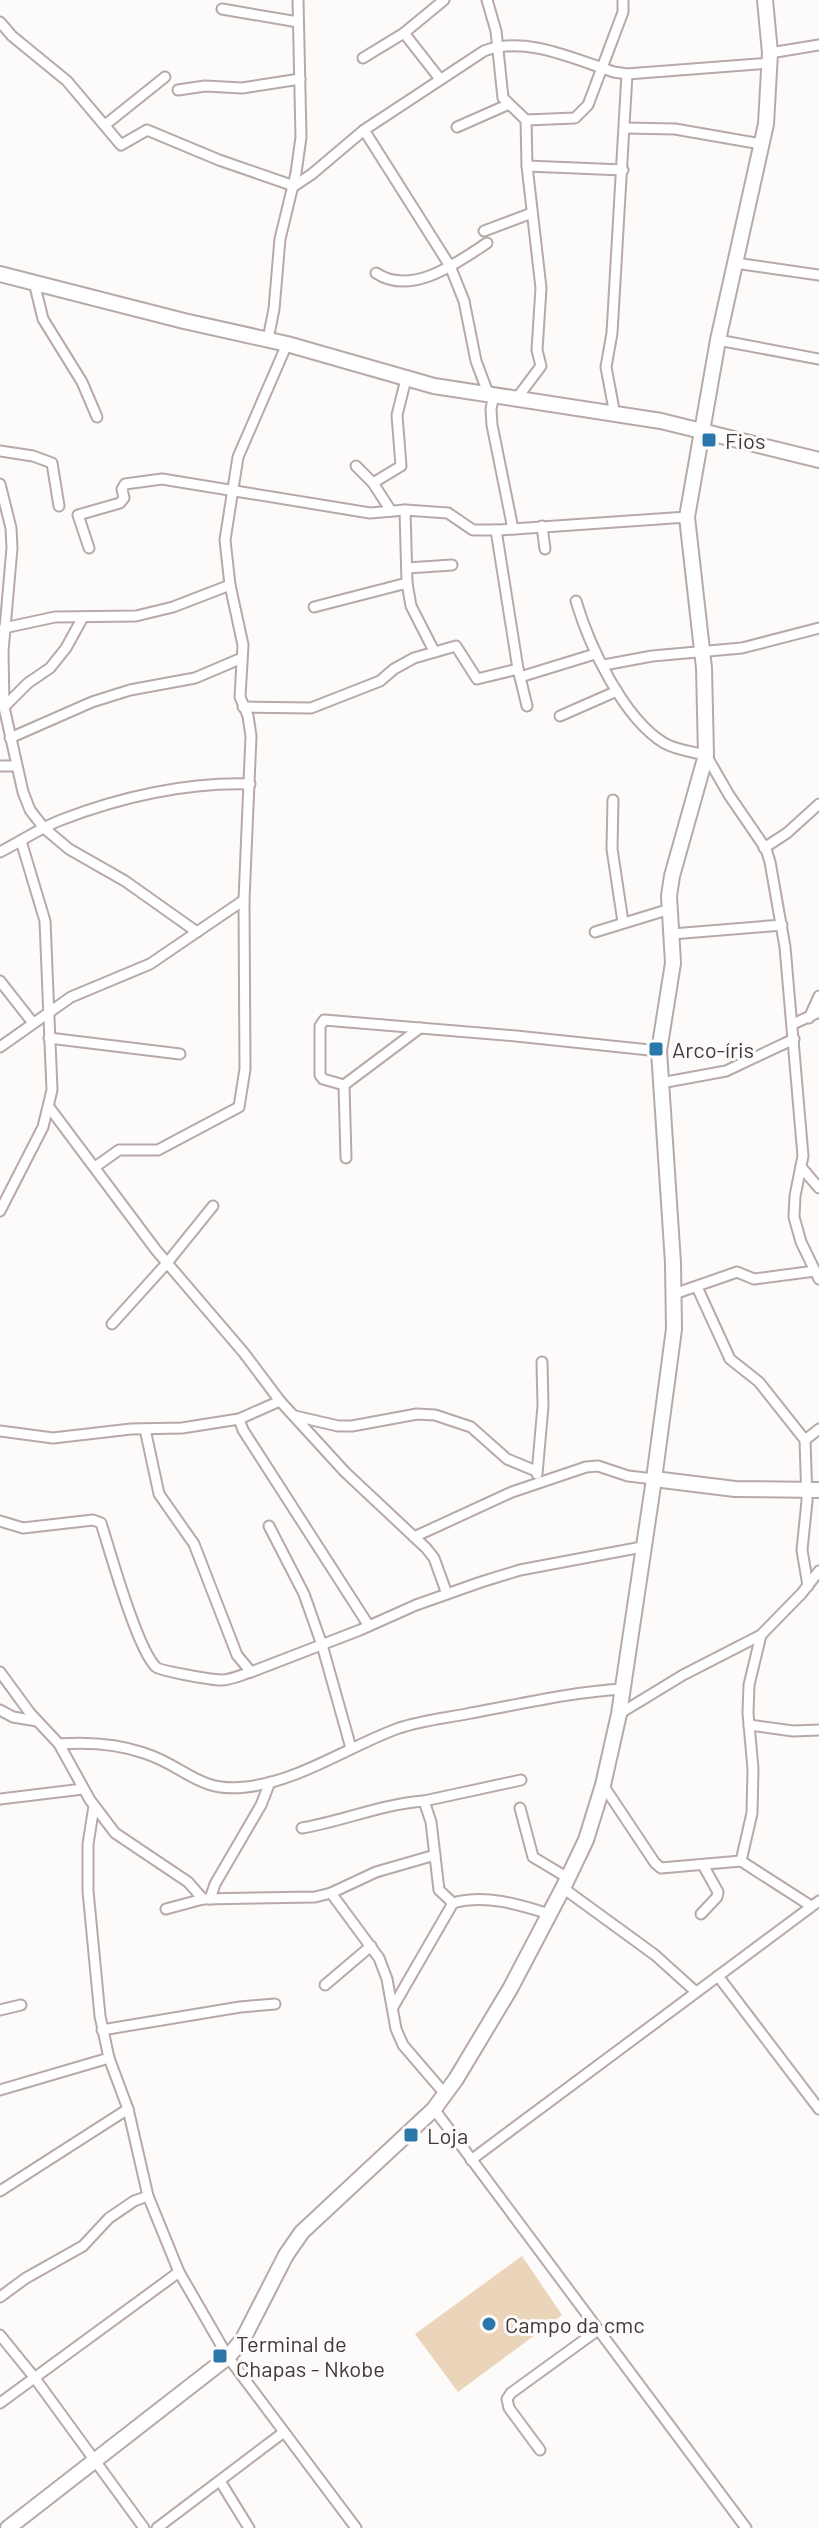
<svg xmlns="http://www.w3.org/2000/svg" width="819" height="2528" font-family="Barlow,sans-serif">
<rect width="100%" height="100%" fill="#fdfafa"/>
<path fill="#ead4ba" d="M 522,2256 L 562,2315 L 458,2392 L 415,2334 Z"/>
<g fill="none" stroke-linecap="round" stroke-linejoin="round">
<defs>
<g id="street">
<path d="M 487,0 L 496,31 L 503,98 L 526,120 L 575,118 L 588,105 L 623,12 L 623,0"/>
<path d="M 222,9 L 298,22"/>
<path d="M 0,22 L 12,36 L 67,81 L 121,145 L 147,130 L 219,160 L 294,186 L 312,174 L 364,130 L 484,51 C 525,35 574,59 614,72 L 627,74 L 770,63"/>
<path d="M 404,33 L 440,79"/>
<path d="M 770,53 L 819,45"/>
<path d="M 363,58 L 404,33 L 444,0"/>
<path d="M 178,90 L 205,86 L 242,88 L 300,79"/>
<path d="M 105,125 L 165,77"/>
<path d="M 457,127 L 507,105"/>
<path d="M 625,128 L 675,129 L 761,144"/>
<path d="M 364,130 L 450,266 L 464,301 L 476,361 L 488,393"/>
<path d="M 527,166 L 623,170"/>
<path d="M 484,231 L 532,213"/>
<path d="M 735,263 L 819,275"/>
<path d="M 376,273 C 412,297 458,262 487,243"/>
<path d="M 34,282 L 43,319 L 82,382 L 97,417"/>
<path d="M 268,339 L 274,309 L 280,239 L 296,173 L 301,137 L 298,0"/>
<path d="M 718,340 L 819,359"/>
<path d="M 494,394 L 491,409 L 492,425 L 513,529"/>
<path d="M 517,398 L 541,366 L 537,350 L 541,288 L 527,166 L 526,120"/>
<path d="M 615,415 L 606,367 L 612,333 L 627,74"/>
<path d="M 0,451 L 33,456 L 52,463 L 59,506"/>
<path d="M 356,466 L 373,483 L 391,511"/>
<path d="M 373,483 L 401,466 L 397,415 L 406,379"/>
<path d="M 0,484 L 11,528 L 12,548 L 3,651 L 4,707 L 23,792 L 30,810 L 44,828 L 69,849 L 125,881 L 197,932"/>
<path d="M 405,510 L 407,583 L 411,606 L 434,651"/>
<path d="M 542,526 L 545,549"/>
<path d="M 496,530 L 518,669 L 527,706"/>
<path d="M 89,548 L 78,515 L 120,503 L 124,498 L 122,489 L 125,484 L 162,479 L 370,513 L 405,510 L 448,513 L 473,530 L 499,530 L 687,517"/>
<path d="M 407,568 L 452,565"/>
<path d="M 576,601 C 589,645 623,718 664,743 C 676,750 693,752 706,755 L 729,795 L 766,849 L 770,862 L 785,947 L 803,1156 L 795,1196 L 794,1217 L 801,1242 L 819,1279"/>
<path d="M 314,607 L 407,583"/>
<path d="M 4,628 L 55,617 L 136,616 L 173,607 L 230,585"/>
<path d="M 604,665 L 652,656 L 742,648 L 819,628"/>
<path d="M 520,677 L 595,654"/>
<path d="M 4,707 L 28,683 L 50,668 L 66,648 L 83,617"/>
<path d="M 243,707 L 311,708 L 380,681 L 394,669 L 414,658 L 456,646 L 477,679 L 518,669"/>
<path d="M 560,716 L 617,691"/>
<path d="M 10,738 L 92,702 L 130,690 L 195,678 L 242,658"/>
<path d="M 0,766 L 16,766"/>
<path d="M 613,800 L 612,849 L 623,922"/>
<path d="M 764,848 L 787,833 L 819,804"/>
<path d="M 0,852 C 20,842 40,828 61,820 C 120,797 187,782 250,784"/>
<path d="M 595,932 L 670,909"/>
<path d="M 672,934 L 782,925"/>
<path d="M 0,981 L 33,1023"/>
<path d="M 809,1018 L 819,996"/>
<path d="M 793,1024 L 819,1012"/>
<path d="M 49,1038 L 180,1054"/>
<path d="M 0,1047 L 71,997 L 150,964 L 244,900"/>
<path d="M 661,1083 L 726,1071 L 794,1039"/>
<path d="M 344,1085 L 420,1028"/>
<path d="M 49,1107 L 156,1250 L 244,1353 L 280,1401 L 345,1472 L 426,1548 L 434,1558 L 447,1594"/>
<path d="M 346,1158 L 344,1085 L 323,1079 L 320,1075 L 320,1026 L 324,1020 L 516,1036 L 659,1051"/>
<path d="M 95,1167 L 119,1150 L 158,1150 L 239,1107 L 245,1069 L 244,900 L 251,736 L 248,716 L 240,697 L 243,645 L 230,585 L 225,540 L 238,457 L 287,344"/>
<path d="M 801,1167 L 819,1188"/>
<path d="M 0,1211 L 43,1127 L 52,1090 L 45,921 L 21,841"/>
<path d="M 697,1287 L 730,1359 L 759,1382 L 805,1440 L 807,1501 L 802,1550 L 808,1586"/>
<path d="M 674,1294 L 737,1272 L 754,1279 L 815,1271"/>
<path d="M 112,1324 L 167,1263 L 213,1206"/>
<path d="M 295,1416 L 338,1426 L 352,1426 L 417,1414 L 435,1415 L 471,1427 L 507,1459 L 536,1471"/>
<path d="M 239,1419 L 243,1430 L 369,1626"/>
<path d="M 145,1429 L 159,1494 L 194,1544 L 237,1655 L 251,1672 L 360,1630 L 416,1605 L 481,1582 L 520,1570 L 642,1547"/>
<path d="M 0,1431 L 53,1438 L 131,1429 L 182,1428 L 239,1419 L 280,1401"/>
<path d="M 805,1440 L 819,1429"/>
<path d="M 537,1474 L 543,1406 L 542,1362"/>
<path d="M 0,1521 L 23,1528 L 93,1520 L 101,1523 C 110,1551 137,1649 156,1667 C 160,1671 213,1680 221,1680 C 231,1680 241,1675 251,1672"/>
<path d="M 269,1526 L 304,1594 L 322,1645 L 351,1748"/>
<path d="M 414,1537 L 512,1492 L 586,1467 L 598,1466 L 628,1476 L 654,1479"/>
<path d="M 0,1672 L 30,1713 L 59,1744 L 90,1800 L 115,1833 L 188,1882 L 203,1899"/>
<path d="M 0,1710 L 13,1717 L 37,1721"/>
<path d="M 619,1714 L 683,1675 L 761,1635 L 802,1593 L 819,1571"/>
<path d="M 749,1725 L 793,1731 L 819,1730"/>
<path d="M 59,1744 C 86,1742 118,1744 144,1753 C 185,1766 198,1793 246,1787 C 300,1781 349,1746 399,1728 C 423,1720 447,1718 471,1713 C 521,1704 572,1692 622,1689"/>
<path d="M 603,1785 L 655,1863 L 661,1868 L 741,1861 L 811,1906"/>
<path d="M 0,1799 L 83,1789"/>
<path d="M 424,1801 L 521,1780"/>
<path d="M 94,1806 L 88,1844 L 88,1891 L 100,2016 L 109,2058 L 128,2109 L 148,2196 L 179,2272 L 228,2357 L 356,2528"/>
<path d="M 520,1808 L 533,1857 L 568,1878"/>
<path d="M 302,1828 C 343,1821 382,1804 424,1801 L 431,1822 L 439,1890 L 453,1903"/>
<path d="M 741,1861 L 752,1813 L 753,1769 L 748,1713 L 749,1685 L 761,1635"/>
<path d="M 563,1888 L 655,1955 L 696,1992"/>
<path d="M 331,1893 L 379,1958 L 387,1979 L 396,2029 L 403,2045 L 445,2094"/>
<path d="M 210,1899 L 215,1884 L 261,1805 L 270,1782"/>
<path d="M 166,1909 L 203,1899 L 315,1897 L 331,1893 L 376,1872 L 435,1855"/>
<path d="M 701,1914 L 717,1897 L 718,1892 L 703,1865"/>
<path d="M 718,1976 L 819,2109"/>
<path d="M 325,1985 L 371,1946"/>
<path d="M 393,2007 L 453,1903 C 485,1894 518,1904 549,1914"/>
<path d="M 0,2010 L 21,2005"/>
<path d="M 102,2030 L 240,2007 L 275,2004"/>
<path d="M 0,2090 L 109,2058"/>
<path d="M 434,2109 L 746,2528"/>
<path d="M 471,2160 L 819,1901"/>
<path d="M 0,2191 L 128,2109"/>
<path d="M 0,2297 L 26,2278 L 83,2246 L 109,2218 L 134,2201 L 148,2196"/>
<path d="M 0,2335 L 34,2377 L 144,2528"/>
<path d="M 0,2403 L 179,2272"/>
<path d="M 540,2450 L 509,2408 L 507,2399 L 511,2393 L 598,2330"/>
<path d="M 220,2481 L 249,2528"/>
<path d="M 157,2528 L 284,2432"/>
</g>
<g id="secondary">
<path d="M 0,274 L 184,321 L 287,344 L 434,386 L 661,421 L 819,460"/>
<path d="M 654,1479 L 735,1489 L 819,1490"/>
<path d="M 8,2528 L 228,2357 L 243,2339 L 286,2255 L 302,2232 L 434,2109 L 456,2079 L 510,1989 L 563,1888 L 586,1840 L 603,1785 L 619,1714 L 654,1479 L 674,1329 L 673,1263 L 659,1051 L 673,963 L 669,896 L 672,876 L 706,755 L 704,668 L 687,517 L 718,340 L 766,124 L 770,53 L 765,0"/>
</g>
</defs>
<use href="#street" stroke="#b8a9a9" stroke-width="13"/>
<use href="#secondary" stroke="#b8a9a9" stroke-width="18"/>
<use href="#street" stroke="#fff" stroke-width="9"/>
<use href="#secondary" stroke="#fff" stroke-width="14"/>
</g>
<g fill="#2a77aa" stroke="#fdfafa" stroke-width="3">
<rect x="701" y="432" width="16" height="16" rx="4"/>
<rect x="648" y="1041" width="16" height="16" rx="4"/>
<rect x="403" y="2127" width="16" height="16" rx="4"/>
<circle cx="489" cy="2324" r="8"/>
<rect x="212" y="2348" width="16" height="16" rx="4"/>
</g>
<g text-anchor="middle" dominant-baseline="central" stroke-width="6" stroke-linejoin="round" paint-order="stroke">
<g font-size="22" fill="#403a3a" stroke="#fdfafa" text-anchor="start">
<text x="725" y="440">Fios</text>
<text x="672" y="1049">Arco-íris</text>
<text x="427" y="2135">Loja</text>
<text x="505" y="2324">Campo da cmc</text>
<text x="236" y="2343">Terminal de<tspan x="236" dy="25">Chapas - Nkobe</tspan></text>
</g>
</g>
</svg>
